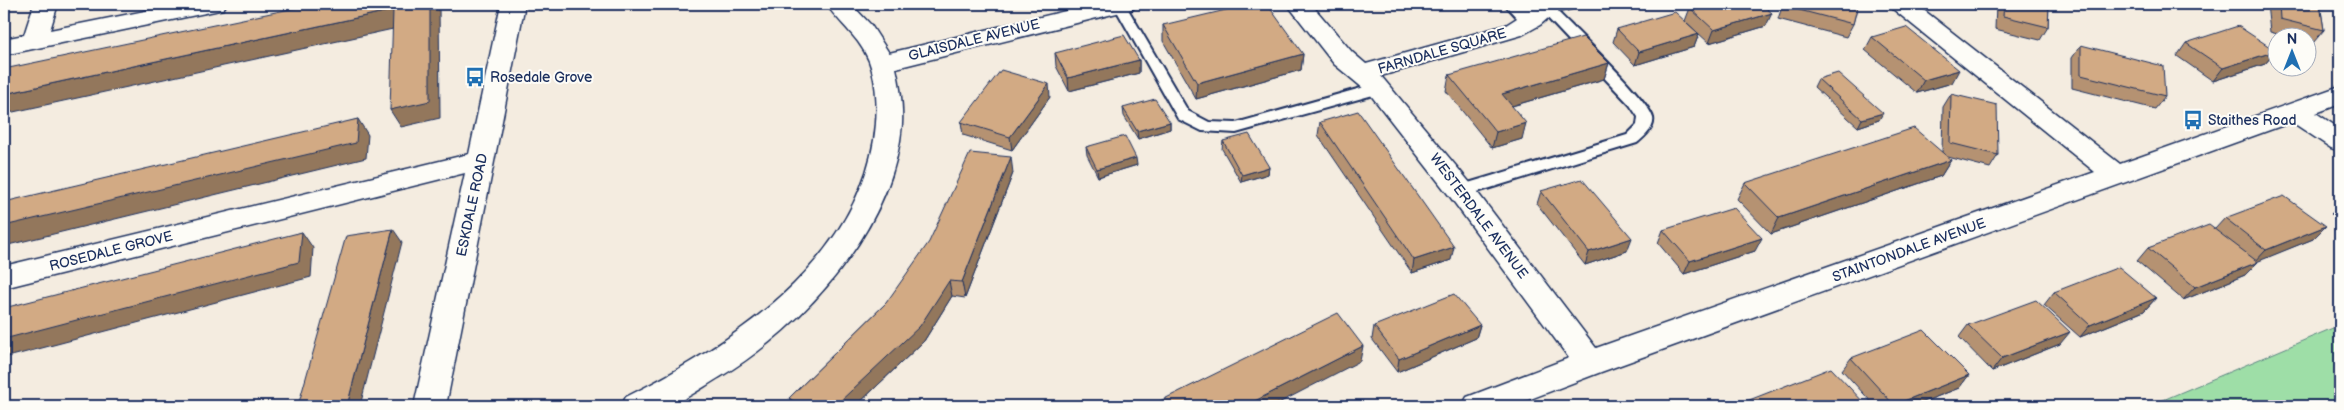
<svg xmlns="http://www.w3.org/2000/svg" width="2344" height="410" font-family="'Balsamiq Sans',sans-serif">
<rect width="100%" height="100%" fill="#f4ece0"/>
<filter id="ink" filterUnits="userSpaceOnUse"><feTurbulence type="fractalNoise" baseFrequency=".02" numOctaves="2"/><feDisplacementMap in="SourceGraphic" scale="10" xChannelSelector="R" yChannelSelector="G"/><feConvolveMatrix kernelMatrix="1 2 1 2 8 2 1 2 1" color-interpolation-filters="sRGB"/></filter>
<g filter="url(#ink)">
<path fill="#9edea7" stroke="#5c8682" d="M 2340,325 L 2340,406 L 2149,406 Z"/>
<g fill="none" stroke-linecap="round" stroke-linejoin="round">
<defs>
<g id="lane">
<path d="M 1113,4 L 1125,4 L 1188,111 L 1209,122 L 1236,123 L 1379,83 L 1384,84 L 1386,88 L 1384,92 L 1236,133 L 1202,131 L 1178,119 Z"/>
<path d="M 1546,4 L 1551,5 C 1568,23 1650,100 1653,118 C 1655,128 1644,137 1637,143 L 1461,197 L 1455,195 L 1453,191 L 1455,187 L 1627,135 L 1637,125 L 1638,117 L 1630,105 L 1541,11 L 1539,8 L 1541,5 Z"/>
</g>
<g id="street">
<path d="M 34,4 L 58,4 L 50,30 L 180,4 L 227,4 L 223,9 L 215,11 L 4,55 L 4,39 L 24,35 Z"/>
<path d="M 501,4 L 525,4 L 446,406 L 414,406 L 465,173 L 4,288 L 4,266 L 469,154 Z"/>
<path d="M 826,4 L 851,4 L 871,25 L 889,53 L 1095,4 L 1137,4 L 1133,9 L 896,68 C 900,85 903,106 902,124 C 894,227 805,326 720,377 C 704,386 685,401 667,406 C 654,410 635,406 621,406 L 626,397 C 731,345 853,265 874,140 C 878,116 878,85 869,61 C 860,38 840,24 826,4 Z"/>
<path d="M 1287,4 L 1311,4 L 1352,52 L 1366,64 L 1506,25 L 1517,18 L 1504,4 L 1529,4 L 1533,7 L 1537,4 L 1575,4 L 1571,9 L 1554,13 L 1540,25 L 1522,35 L 1381,76 L 1471,184 L 1596,348 L 2095,172 L 1893,9 L 1889,4 L 1916,4 L 2120,164 L 2340,86 L 2340,104 L 2316,113 L 2340,129 L 2340,151 L 2331,148 L 2292,122 L 1601,372 L 1512,406 L 1462,406 L 1467,397 L 1569,358 L 1451,198 L 1370,94 L 1334,64 Z"/>
</g>
</defs>
<use href="#lane" stroke="#1b2f5e" stroke-width="4"/>
<use href="#street" stroke="#1b2f5e" stroke-width="3"/>
<use href="#lane" fill="#fdfcf7" fill-rule="evenodd"/>
<use href="#street" fill="#fdfcf7" fill-rule="evenodd"/>
</g>
<g fill="#b59272" stroke="#1b2f5e">
<path d="M 1783,4 L 1858,4 L 1853,24 L 1846,37 L 1778,19 Z"/>
<path d="M 1996,4 L 2049,4 L 2048,27 L 2040,40 L 1995,29 Z"/>
<path d="M 2267,4 L 2320,4 L 2324,30 L 2313,43 L 2306,41 L 2306,38 L 2292,38 L 2270,32 Z"/>
<path d="M 1690,8 L 1766,26 L 1709,43 L 1685,21 Z"/>
<path d="M 1163,25 L 1303,54 L 1301,70 L 1196,99 L 1163,41 Z"/>
<path d="M 1617,29 L 1699,34 L 1694,47 L 1635,65 L 1613,42 Z"/>
<path d="M 1872,37 L 1952,83 L 1917,93 L 1865,50 Z"/>
<path d="M 2186,43 L 2276,51 L 2265,64 L 2213,81 L 2177,56 Z"/>
<path d="M 2081,45 L 2165,96 L 2155,109 L 2072,88 L 2072,58 Z"/>
<path d="M 1055,53 L 1139,60 L 1139,73 L 1069,91 L 1056,66 Z"/>
<path d="M 1609,63 L 1604,79 L 1512,106 L 1522,139 L 1492,148 L 1446,91 L 1449,75 Z"/>
<path d="M 1818,79 L 1879,120 L 1858,127 L 1814,87 Z"/>
<path d="M 1951,94 L 1998,155 L 1990,168 L 1948,157 L 1951,160 L 1941,176 L 1771,234 L 1737,199 L 1745,183 L 1942,152 L 1943,107 Z"/>
<path d="M 1050,97 L 1012,150 L 963,135 L 961,122 Z"/>
<path d="M 1123,108 L 1170,122 L 1170,129 L 1138,139 L 1124,116 Z"/>
<path d="M 1320,122 L 1451,260 L 1412,273 L 1318,135 Z"/>
<path d="M 1223,141 L 1269,167 L 1268,174 L 1241,182 L 1222,149 Z"/>
<path d="M 1086,147 L 1137,165 L 1098,177 L 1087,155 Z"/>
<path d="M 1013,173 L 965,298 L 952,296 L 924,341 L 856,406 L 793,406 L 789,398 L 886,303 Z"/>
<path d="M 1541,191 L 1627,251 L 1585,265 L 1537,204 Z"/>
<path d="M 2340,205 L 2340,221 L 2331,214 Z"/>
<path d="M 2225,218 L 2313,239 L 2257,261 L 2245,275 L 2183,300 L 2137,261 L 2148,248 L 2215,229 Z"/>
<path d="M 1663,230 L 1755,251 L 1684,274 L 1658,243 Z"/>
<path d="M 2054,292 L 2156,298 L 2144,311 L 2080,337 L 2044,305 Z"/>
<path d="M 1480,325 L 1476,338 L 1397,372 L 1372,339 L 1374,326 Z"/>
<path d="M 1968,325 L 2060,344 L 1992,371 L 1959,337 Z"/>
<path d="M 1851,358 L 1969,375 L 1959,388 L 1913,406 L 1875,406 L 1842,370 Z"/>
</g>
<g fill="#93775c" stroke="#1b2f5e">
<path d="M 430,4 L 439,4 L 440,118 L 401,127 L 390,110 Z"/>
<path d="M 393,10 L 402,27 L 4,114 L 4,94 Z"/>
<path d="M 1772,13 L 1766,26 L 1709,43 L 1714,30 Z"/>
<path d="M 1699,34 L 1694,47 L 1635,65 L 1639,52 Z"/>
<path d="M 2276,51 L 2265,64 L 2213,81 L 2223,68 Z"/>
<path d="M 1303,54 L 1301,70 L 1196,99 L 1197,83 Z"/>
<path d="M 1139,60 L 1139,73 L 1069,91 L 1068,78 Z"/>
<path d="M 1609,63 L 1604,79 L 1498,110 L 1502,94 Z"/>
<path d="M 1959,70 L 1952,83 L 1917,93 L 1924,80 Z"/>
<path d="M 1049,84 L 1050,97 L 1012,150 L 1010,137 Z"/>
<path d="M 1883,113 L 1879,120 L 1858,127 L 1862,119 Z"/>
<path d="M 358,119 L 368,135 L 366,158 L 4,246 L 4,226 Z"/>
<path d="M 1170,122 L 1170,129 L 1138,139 L 1137,131 Z"/>
<path d="M 1526,123 L 1522,139 L 1492,148 L 1496,132 Z"/>
<path d="M 1011,157 L 1013,173 L 965,298 L 962,282 Z"/>
<path d="M 1136,158 L 1137,165 L 1098,177 L 1097,169 Z"/>
<path d="M 1951,160 L 1941,176 L 1771,234 L 1779,218 Z"/>
<path d="M 1269,167 L 1268,174 L 1241,182 L 1242,175 Z"/>
<path d="M 2326,226 L 2313,239 L 2254,263 L 2266,250 Z"/>
<path d="M 393,229 L 402,242 L 360,406 L 347,406 Z"/>
<path d="M 302,232 L 313,248 L 311,277 L 4,358 L 4,339 Z"/>
<path d="M 1632,238 L 1627,251 L 1585,265 L 1589,252 Z"/>
<path d="M 1762,238 L 1755,251 L 1684,274 L 1690,261 Z"/>
<path d="M 1454,247 L 1451,260 L 1412,273 L 1414,260 Z"/>
<path d="M 2258,262 L 2245,275 L 2183,300 L 2195,287 Z"/>
<path d="M 949,281 L 952,296 L 924,341 L 856,406 L 835,406 Z"/>
<path d="M 2156,298 L 2144,311 L 2080,337 L 2090,325 Z"/>
<path d="M 1480,325 L 1476,338 L 1397,372 L 1399,359 Z"/>
<path d="M 2070,332 L 2060,344 L 1992,371 L 2002,358 Z"/>
<path d="M 1363,346 L 1360,361 L 1273,406 L 1245,406 Z"/>
<path d="M 1969,375 L 1959,388 L 1913,406 L 1893,406 L 1894,405 Z"/>
</g>
<g fill="#d2aa84" stroke="#1b2f5e">
<path d="M 314,4 L 430,4 L 430,101 L 390,110 L 393,10 L 4,94 L 4,69 Z"/>
<path d="M 1251,4 L 1267,4 L 1303,54 L 1197,83 L 1163,25 Z"/>
<path d="M 1705,4 L 1761,4 L 1772,13 L 1714,30 L 1690,8 Z"/>
<path d="M 1785,4 L 1858,4 L 1853,24 L 1784,6 Z"/>
<path d="M 2004,4 L 2049,4 L 2048,27 L 2003,16 Z"/>
<path d="M 2279,4 L 2320,4 L 2324,30 L 2280,19 Z"/>
<path d="M 1675,12 L 1699,34 L 1639,52 L 1617,29 Z"/>
<path d="M 2238,26 L 2276,51 L 2223,68 L 2186,43 Z"/>
<path d="M 1906,27 L 1959,70 L 1924,80 L 1872,37 Z"/>
<path d="M 1124,35 L 1139,60 L 1068,78 L 1055,53 Z"/>
<path d="M 1583,37 L 1609,63 L 1502,94 L 1526,123 L 1496,132 L 1449,75 Z"/>
<path d="M 2081,45 L 2163,66 L 2165,96 L 2081,75 Z"/>
<path d="M 1001,70 L 1049,84 L 1010,137 L 961,122 Z"/>
<path d="M 1838,73 L 1883,113 L 1862,119 L 1818,79 Z"/>
<path d="M 1951,94 L 1997,105 L 1998,155 L 1950,143 Z"/>
<path d="M 1155,99 L 1170,122 L 1137,131 L 1123,108 Z"/>
<path d="M 1358,111 L 1454,247 L 1414,260 L 1320,122 Z"/>
<path d="M 358,119 L 356,143 L 4,226 L 4,202 Z"/>
<path d="M 1914,128 L 1951,160 L 1779,218 L 1745,183 Z"/>
<path d="M 1249,134 L 1269,167 L 1242,175 L 1223,141 Z"/>
<path d="M 1125,136 L 1136,158 L 1097,169 L 1086,147 Z"/>
<path d="M 970,153 L 1011,157 L 962,282 L 949,281 L 920,326 L 835,406 L 801,406 L 789,398 L 886,303 L 929,242 Z"/>
<path d="M 1582,179 L 1632,238 L 1589,252 L 1541,191 Z"/>
<path d="M 2284,196 L 2326,226 L 2266,250 L 2225,218 Z"/>
<path d="M 1734,208 L 1762,238 L 1690,261 L 1663,230 Z"/>
<path d="M 2209,225 L 2258,262 L 2195,287 L 2148,248 Z"/>
<path d="M 393,229 L 347,406 L 298,406 L 346,236 Z"/>
<path d="M 302,232 L 299,262 L 4,339 L 4,308 Z"/>
<path d="M 2119,267 L 2156,298 L 2090,325 L 2054,292 Z"/>
<path d="M 1454,294 L 1480,325 L 1399,359 L 1374,326 Z"/>
<path d="M 2036,300 L 2070,332 L 2002,358 L 1968,325 Z"/>
<path d="M 1338,313 L 1363,346 L 1245,406 L 1150,406 Z"/>
<path d="M 1924,330 L 1969,375 L 1894,405 L 1851,358 Z"/>
<path d="M 1831,368 L 1867,406 L 1734,406 Z"/>
</g>
</g>
<defs>
<symbol id="bus-bare" viewBox="-9 -9 18 18"><path d="M-5-6H5V4H4V6H2V4H-2V6H-4V4H-5ZM-3.5-4V0h7V-4ZM-3.5 1.2v1.5H-2V1.2ZM2 1.2v1.5H3.5V1.2Z" fill="#1f6fb2" stroke="#fdfcf7" stroke-width="2.5" paint-order="stroke"/></symbol>
</defs>
<g fill-rule="evenodd">
<use href="#bus-bare" x="461" y="63" width="28" height="28"/>
<use href="#bus-bare" x="2179" y="106" width="28" height="28"/>
</g>
<g text-anchor="middle" dominant-baseline="central" stroke-width="4" stroke-linejoin="round" paint-order="stroke">
<g font-size="14" fill="#1b2f5e" stroke="#fdfcf7">
<text transform="translate(974 40) rotate(-14)">GLAISDALE AVENUE</text>
<text transform="translate(1442 51) rotate(-16)">FARNDALE SQUARE</text>
<text transform="translate(472 205) rotate(-78)">ESKDALE ROAD</text>
<text transform="translate(1479 216) rotate(53)">WESTERDALE AVENUE</text>
<text transform="translate(1909 250) rotate(-20)">STAINTONDALE AVENUE</text>
<text transform="translate(111 251) rotate(-14)">ROSEDALE GROVE</text>
</g>
<g font-size="14" fill="#1b2f5e" stroke="#fdfcf7" text-anchor="start">
<text x="490" y="77">Rosedale Grove</text>
<text x="2208" y="120">Staithes Road</text>
</g>
</g>
<rect width="2344" height="410" fill="none" stroke="#fdfcf7" stroke-width="20"/>
<rect x="10" y="10" width="2324" height="390" fill="none" stroke="#1b2f5e" stroke-width="2" filter="url(#ink)"/>
<g transform="translate(2292 52)"><circle r="24" fill="#fdfcf7" stroke="#a3aaba"/>
<path d="M0-4L9 19L0 12L-9 19Z" fill="#1f6fb2"/>
<text y="-8" font-size="14" font-weight="bold" text-anchor="middle" fill="#1b2f5e">N</text>
</g>
</svg>
